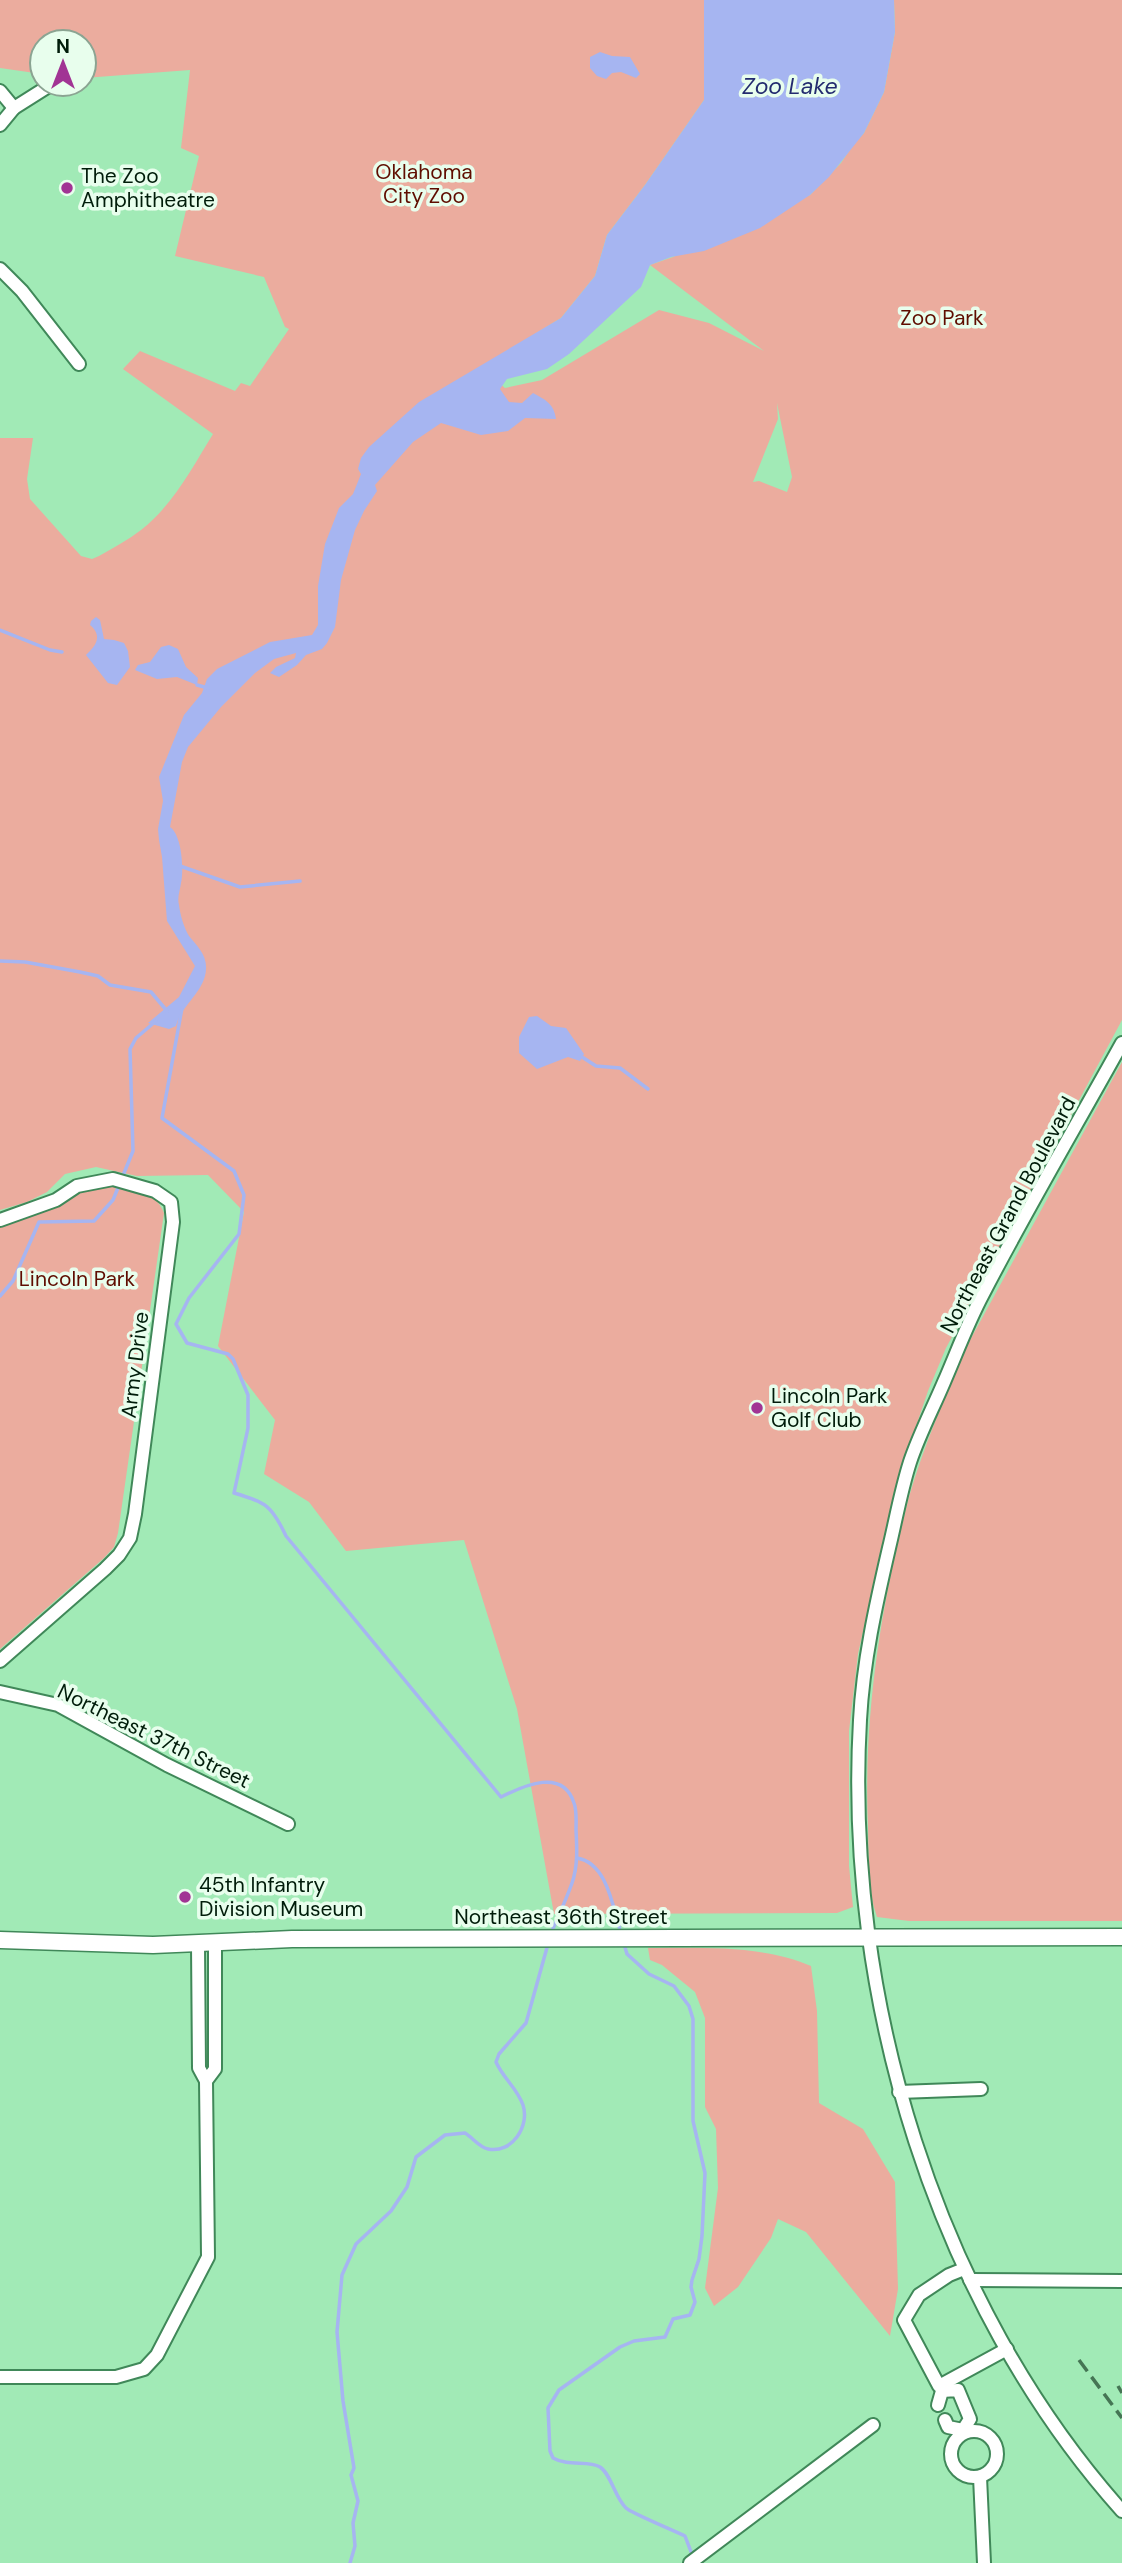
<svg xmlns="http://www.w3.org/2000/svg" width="1122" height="2563" font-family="'DM Sans',sans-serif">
<rect width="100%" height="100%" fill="#a1eab6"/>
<g fill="#ebac9e" fill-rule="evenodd">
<path d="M 0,0 L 704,0 L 704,100 L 645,185 L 607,235 L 595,276 L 561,318 L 481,367 L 505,388 L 542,380 L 659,310 L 709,323 L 764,351 L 650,265 L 673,257 L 810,195 L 841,163 L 853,145 L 864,133 L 884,92 L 895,32 L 894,0 L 1122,0 L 1122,1020 L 946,1348 L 928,1391 L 895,1488 L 858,1654 L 849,1731 L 849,1866 L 853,1907 L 837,1913 L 554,1914 L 517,1709 L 464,1540 L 346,1551 L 309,1502 L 264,1474 L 275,1420 L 218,1346 L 244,1212 L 208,1175 L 137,1176 L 96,1167 L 65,1174 L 47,1192 L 27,1202 L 0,1210 L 0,438 L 33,438 L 27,479 L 30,499 L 81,556 L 92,559 L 99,556 C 113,548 128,540 141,530 C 173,505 192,468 213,434 L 123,369 L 140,351 L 235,391 L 241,383 L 250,386 L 289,329 L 285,327 L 264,277 L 175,256 L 199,156 L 181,148 L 190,70 L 84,78 L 84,42 L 42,42 L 42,74 L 0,68 ZM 777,403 L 792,477 L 787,492 L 759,481 L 753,482 L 778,419 Z"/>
<path d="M 1122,1062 L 1122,1921 L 909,1921 L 877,1917 C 867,1889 869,1858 868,1828 C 863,1717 881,1604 909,1497 C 923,1448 944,1400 963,1353 Z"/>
<path d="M 107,1181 C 130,1188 155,1189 164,1213 L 118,1533 L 114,1547 L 104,1558 L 0,1649 L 0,1225 L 53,1205 L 77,1188 Z"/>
<path d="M 648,1948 C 700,1948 763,1945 811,1966 L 817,2011 L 819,2103 L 863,2129 L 895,2182 L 898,2289 L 890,2336 L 806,2232 L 778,2219 L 771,2238 L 738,2287 L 714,2306 L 705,2288 L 718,2188 L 716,2129 L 705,2107 L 705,2018 L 695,1992 L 662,1965 L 650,1960 Z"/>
</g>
<g fill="#a6b5f1">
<path d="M 704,0 L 894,0 L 895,32 L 884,92 L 864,133 L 829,177 L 810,195 L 760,228 L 704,251 L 671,257 L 650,265 L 641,287 L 569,354 L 547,369 L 507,379 L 500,389 L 509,402 L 522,403 L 533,393 C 546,400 554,404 556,419 L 525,418 L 508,431 L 481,435 L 441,423 L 413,442 L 375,485 L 377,491 L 364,511 L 355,530 L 341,580 L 335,627 L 327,643 L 322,649 L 306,655 L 297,665 L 279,677 L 270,673 L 276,667 L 295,658 L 296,653 L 274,659 L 255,673 L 221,707 L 188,747 L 182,762 L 170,827 C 182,835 184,870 181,883 C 180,891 177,897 179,905 C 180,914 184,928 189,936 C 197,946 207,955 206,969 C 205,992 181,1005 176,1026 L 169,1029 L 148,1023 L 179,997 L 195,966 L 167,921 L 162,857 L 159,840 L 158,829 L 163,801 L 159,777 L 184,715 L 202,693 L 207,679 L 217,669 L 270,642 L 312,635 L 318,625 L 318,586 L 325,544 L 339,508 L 353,494 L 361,474 L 358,469 L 361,458 L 369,447 L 419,402 L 561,318 L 595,276 L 607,235 L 645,185 L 704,100 Z"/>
<path d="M 600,52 L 612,56 L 630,57 L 640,74 L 636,78 L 621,72 L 612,73 L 606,79 L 597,76 L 590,68 L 590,57 Z"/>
<path d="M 96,617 L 100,620 L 104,639 L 114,640 L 124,643 L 128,651 L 130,667 L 117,685 L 108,683 L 86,655 C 96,646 103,636 90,625 L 91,621 Z"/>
<path d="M 169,645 L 178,649 L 186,667 L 198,678 L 197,685 L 177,677 L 157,679 L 135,670 L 138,665 L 150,662 L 161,647 Z"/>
<path d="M 537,1016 L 551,1026 L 566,1028 L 584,1054 L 580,1061 L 568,1057 L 537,1069 L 519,1053 L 519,1037 L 529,1017 Z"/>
</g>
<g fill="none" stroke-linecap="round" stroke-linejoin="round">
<g stroke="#a6b5f1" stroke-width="3.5">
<path d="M 0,630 L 50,650 L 62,652"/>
<path d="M 197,685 L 208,688"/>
<path d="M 180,866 L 240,887 L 300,881"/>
<path d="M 0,961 L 25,962 L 80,972 L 98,976 L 110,985 L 151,992 L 167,1011"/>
<path d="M 182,1008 L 162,1118 L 234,1171 L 244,1195 L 239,1234 L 189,1298 L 176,1324 L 187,1343 L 228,1354 L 233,1359 L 248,1395 L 248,1428 L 234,1493 C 266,1502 272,1506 286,1536 L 501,1797 C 525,1785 563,1768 574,1803 C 577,1811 576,1821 576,1830 C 577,1848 578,1866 572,1883 C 566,1900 558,1917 551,1933"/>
<path d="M 582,1057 L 596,1066 L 620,1068 L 648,1089"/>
<path d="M 0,1296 L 13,1281 L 39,1222 L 94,1221 L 113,1200 L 133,1151 L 130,1049 L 136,1038 L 156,1021"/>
<path d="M 577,1858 C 608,1863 613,1909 621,1933"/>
<path d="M 624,1944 L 627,1954 L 649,1974 L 674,1986 L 689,2006 L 693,2019 L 693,2121 L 705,2173 L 702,2236 L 699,2259 L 692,2280 L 691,2287 L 695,2302 L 690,2315 L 673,2319 L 665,2337 L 634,2341 L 620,2347 L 559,2390 L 548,2408 L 550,2451 L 553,2458 C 569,2467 588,2460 600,2467 C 611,2474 615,2498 626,2508 C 631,2513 675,2531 685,2536 L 693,2557"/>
<path d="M 350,2563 L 355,2546 L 353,2523 L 358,2501 L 351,2475 L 354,2468 L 343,2401 L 337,2332 L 342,2275 L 356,2244 L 391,2211 L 407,2187 L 416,2157 L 445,2135 L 465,2133 C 473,2138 479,2147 488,2149 C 512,2154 530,2126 523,2105 C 517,2088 503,2078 496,2062 L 499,2054 L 526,2023 L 548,1944"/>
</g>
<defs>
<g id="minor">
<path d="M 0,91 L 14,108"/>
<path d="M 0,125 L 14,108 L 52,84"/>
<path d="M 0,269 L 22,291 L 79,364"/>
<path d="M 1122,1043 C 1076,1126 1027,1209 983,1294 C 968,1322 957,1352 944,1382 C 933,1408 919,1435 910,1462 C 901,1490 896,1519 889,1548 C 876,1604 863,1662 860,1720 C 844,1997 936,2303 1122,2511"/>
<path d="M 0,1220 L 56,1200 L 77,1186 L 113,1179 L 155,1191 L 171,1202 L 173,1222 L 135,1514 L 130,1538 L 119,1555 L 105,1569 L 0,1661"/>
<path d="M 0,1692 L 58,1705 L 167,1765 L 288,1824"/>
<path d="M 206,2081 L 215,2069 L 215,1944"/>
<path d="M 899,2092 L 981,2089"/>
<path d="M 964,2269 L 949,2275 L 919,2295 L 904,2320 L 939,2386 L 1007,2349"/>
<path d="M 970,2280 L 1122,2281"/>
<path d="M 0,2377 L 116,2377 L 144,2369 L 157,2355 L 208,2257 L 206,2081 L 199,2068 L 198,1945"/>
<path d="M 938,2405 L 942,2391 L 958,2390 L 970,2419 L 963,2430 L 948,2427 L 945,2420"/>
<circle cx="974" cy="2454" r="23"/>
<path d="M 980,2477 L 984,2563"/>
<path d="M 690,2563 L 873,2425"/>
</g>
<path id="major" d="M 0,1940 L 153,1945 L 292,1939 L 1122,1937"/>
</defs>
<use href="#minor" stroke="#408859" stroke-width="16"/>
<use href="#major" stroke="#408859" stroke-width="19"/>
<use href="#minor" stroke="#fff" stroke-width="12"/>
<use href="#major" stroke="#fff" stroke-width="16"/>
<g stroke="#457554" stroke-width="3.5" stroke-dasharray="14 7" stroke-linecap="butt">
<path d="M 1079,2360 L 1122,2418"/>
<path d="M 1118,2386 L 1122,2393"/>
</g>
</g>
<g fill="#a13494" stroke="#e8feed" stroke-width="2.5">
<circle cx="67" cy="188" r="7"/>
<circle cx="757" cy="1408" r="7"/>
<circle cx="185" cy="1897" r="7"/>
</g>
<g text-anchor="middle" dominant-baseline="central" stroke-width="7" stroke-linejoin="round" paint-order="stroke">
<g font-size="21" fill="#5f0d00" stroke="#e8feed">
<text x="424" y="172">Oklahoma<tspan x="424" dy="24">City Zoo</tspan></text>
<text x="942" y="318">Zoo Park</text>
<text x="77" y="1279">Lincoln Park</text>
</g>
<g font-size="21" fill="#001c0a" stroke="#e8feed" text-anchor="start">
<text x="81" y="176">The Zoo<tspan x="81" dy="24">Amphitheatre</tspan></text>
<text x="771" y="1396">Lincoln Park<tspan x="771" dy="24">Golf Club</tspan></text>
<text x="199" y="1885">45th Infantry<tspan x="199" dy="24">Division Museum</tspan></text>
</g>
<g font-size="21" fill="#001c0a" stroke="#e8feed">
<text transform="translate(1008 1215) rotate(-62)">Northeast Grand Boulevard</text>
<text transform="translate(135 1365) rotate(-83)">Army Drive</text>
<text transform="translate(154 1736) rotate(26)">Northeast 37th Street</text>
<text x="561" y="1917">Northeast 36th Street</text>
</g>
<g font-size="23" font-style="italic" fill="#232b6f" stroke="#e8feed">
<text x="790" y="86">Zoo Lake</text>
</g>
</g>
<g transform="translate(63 63)"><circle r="33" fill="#e8feed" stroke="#8ba492" stroke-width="2"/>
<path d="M0-5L12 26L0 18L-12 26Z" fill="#a13494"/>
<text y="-10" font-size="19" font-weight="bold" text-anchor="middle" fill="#001c0a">N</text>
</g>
</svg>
